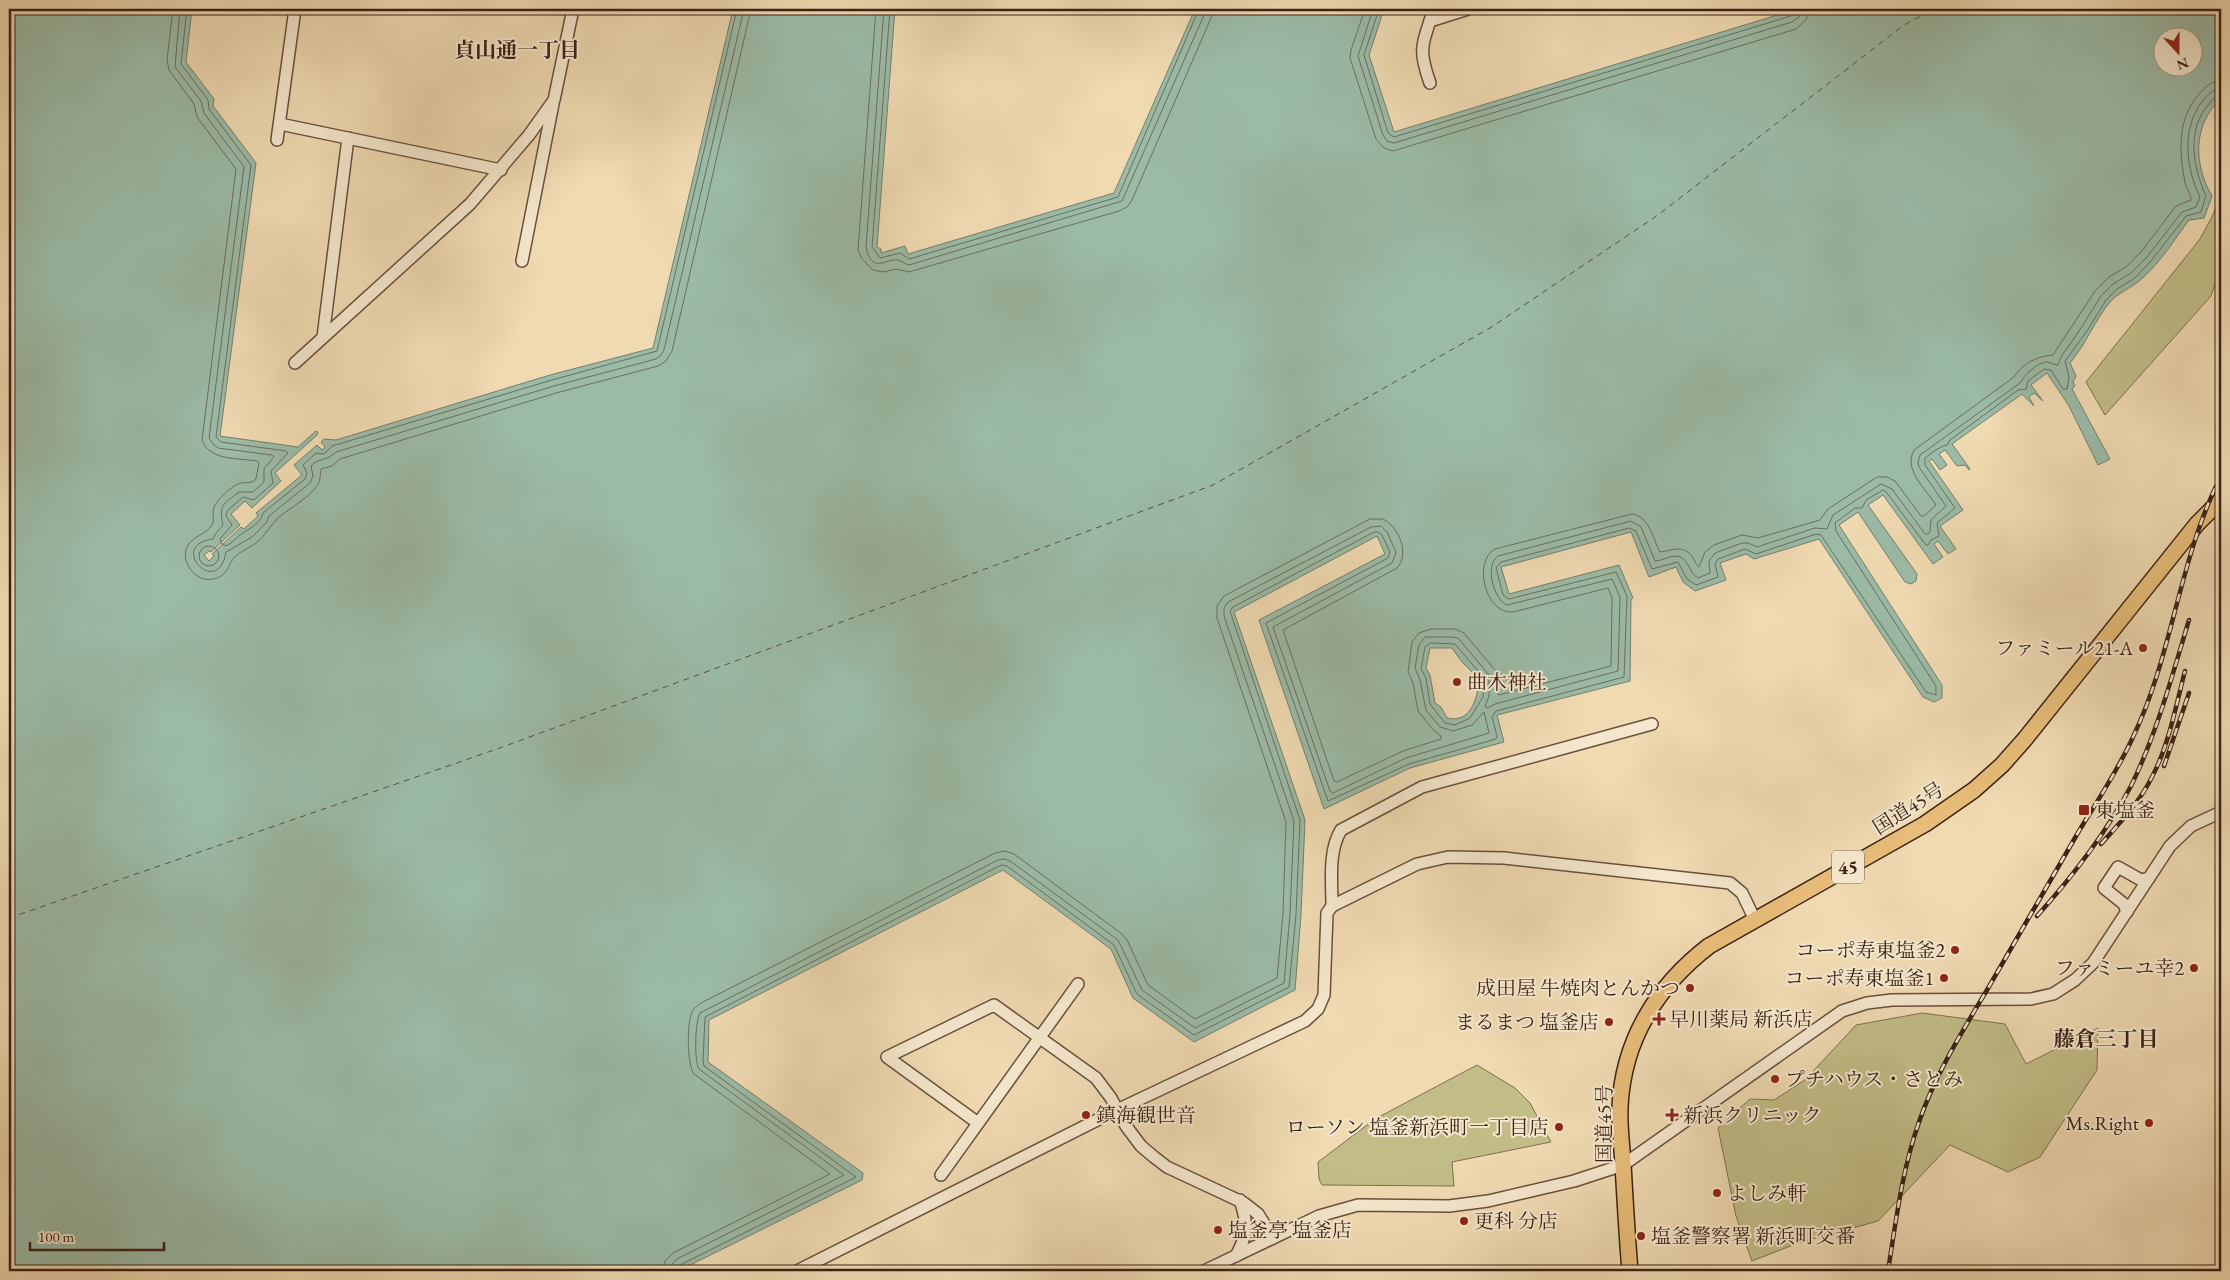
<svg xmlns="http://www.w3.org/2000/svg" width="2230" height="1280" font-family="'EB Garamond','Noto Serif JP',serif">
<rect width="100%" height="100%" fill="#f0dab2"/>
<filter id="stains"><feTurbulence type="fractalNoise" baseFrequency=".004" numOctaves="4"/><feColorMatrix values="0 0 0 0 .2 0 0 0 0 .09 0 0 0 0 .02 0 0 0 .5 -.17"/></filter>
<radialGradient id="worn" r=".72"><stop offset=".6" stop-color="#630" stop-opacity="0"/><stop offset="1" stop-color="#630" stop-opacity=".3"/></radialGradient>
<g fill="#c2bd87" stroke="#7e704e">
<path d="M 2221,194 L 2221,266 L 2211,296 L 2105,415 L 2086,382 L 2200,239 L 2212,217 Z"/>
<path d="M 1922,1013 L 2005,1024 L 2026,1064 L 2098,1028 L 2097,1070 L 2040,1157 L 2008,1172 L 1950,1145 L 1878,1221 L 1798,1243 L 1752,1261 L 1736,1216 L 1718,1128 L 1750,1099 L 1774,1100 L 1805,1080 L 1856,1025 Z"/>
<path d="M 1477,1065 L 1515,1088 L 1530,1103 L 1551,1142 L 1452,1162 L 1454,1186 L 1322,1185 L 1319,1179 L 1318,1162 L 1375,1119 Z"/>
</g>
<path fill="#9bbba7" stroke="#757e6d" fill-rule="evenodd" d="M 9,9 L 192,9 L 186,62 L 214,99 L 213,106 L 256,163 L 220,436 L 298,447 L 316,431 L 318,432 L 317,435 L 275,473 L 281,481 L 252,508 L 245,501 L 231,514 L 240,525 L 211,552 L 209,551 L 204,555 L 209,561 L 214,556 L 212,554 L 241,527 L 244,529 L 258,516 L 256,513 L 302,475 L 294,465 L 317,445 L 322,450 L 325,447 L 321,442 L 324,439 L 336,440 L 550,375 L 653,348 L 733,9 L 895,9 L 877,247 L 881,249 L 881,253 L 905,246 L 908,254 L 1114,193 L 1195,9 L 1384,9 L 1369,55 L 1394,132 L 1797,9 L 2221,9 L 2221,98 C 2193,125 2193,163 2212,196 L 2204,218 L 2189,220 C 2174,240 2159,265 2138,282 C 2129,289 2118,293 2110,302 C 2095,320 2086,344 2070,363 L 2076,376 L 2073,382 L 2075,386 L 2072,389 L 2110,459 L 2098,465 L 2069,406 L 2047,373 L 2031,385 L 2043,401 L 2034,393 L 2029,397 L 2034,406 L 2022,394 L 1952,444 L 1970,469 L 1969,470 L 1965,465 L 1957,466 L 1945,450 L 1939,454 L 1947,465 L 1940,470 L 1932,459 L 1929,461 L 1963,510 L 1940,526 L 1956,549 L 1948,554 L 1938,541 L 1934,544 L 1943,557 L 1933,564 L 1883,495 L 1868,505 L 1917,574 L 1916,581 L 1911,584 L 1905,582 L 1858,512 L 1839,525 L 1942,685 L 1942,698 L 1934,702 L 1923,697 L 1819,539 L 1754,559 L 1746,554 L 1720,563 L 1726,580 L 1695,591 L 1683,582 L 1676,567 L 1649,577 L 1631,532 L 1501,567 L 1509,594 L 1619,565 L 1633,598 L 1631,599 L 1630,681 L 1497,715 L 1504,742 L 1410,768 L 1324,809 L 1259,620 L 1385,554 L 1377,536 L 1234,612 L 1305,820 L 1301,915 L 1295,990 L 1194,1042 L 1133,998 L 1111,949 L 1003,870 L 709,1020 L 708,1062 L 863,1173 L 862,1180 L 678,1271 L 9,1271 ZM 2162,38 L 2192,38 L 2192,68 L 2162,68 ZM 1430,648 L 1452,648 L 1462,662 L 1479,679 C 1478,697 1471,724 1447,718 L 1441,707 L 1435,703 L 1430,675 L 1426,668 Z"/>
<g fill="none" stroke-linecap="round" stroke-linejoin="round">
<g stroke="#6b6e5e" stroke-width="1">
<path d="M 173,9 L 167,60 L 169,70 L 194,104 L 197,117 L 236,169 L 202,440 C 209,461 239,458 257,461 L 259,463 L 256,479 C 250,485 245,481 238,484 C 231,487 223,495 218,501 C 209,510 216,519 212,525 C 206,535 193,535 187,547 C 180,563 197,583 213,579 C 228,576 227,566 234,558 C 239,552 249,548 256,543 C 265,536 270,526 278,518 C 291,507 306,500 316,487 C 321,481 320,475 321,469 L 332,466 L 340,459 L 556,393 L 658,366 L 666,361 L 672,351 L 751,9"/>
<path d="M 180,9 L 175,67 L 201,101 L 204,113 L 244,167 L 209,438 L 213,444 L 218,448 L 272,455 L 274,457 L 264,469 L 264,482 L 253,492 L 239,492 C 222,505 219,505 223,525 L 216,533 L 213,539 C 166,545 218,600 226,552 L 252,537 L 266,523 L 269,516 L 310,483 L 313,476 L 311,466 C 319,457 326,462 336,452 L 554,386 L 656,359 L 661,355 L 664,350 L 744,9"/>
<path d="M 187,9 L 181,64 L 208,100 L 209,109 L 251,165 L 216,437 L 221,442 L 286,451 L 288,453 L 271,471 L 273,483 L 254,500 L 243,497 L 227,511 L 226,516 L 232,525 L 220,539 L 222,544 L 226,546 C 232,543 235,539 240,535 C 248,529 260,525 263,513 L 305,479 L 307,473 L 303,465 L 316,453 L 324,454 L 332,446 L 552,380 L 657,351 L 737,9"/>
<path d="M 876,9 L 858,250 L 862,259 L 873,270 L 883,272 L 896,269 L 909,272 L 1119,211 L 1127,207 L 1132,200 L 1211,18 L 1213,9"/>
<path d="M 884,9 L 866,247 C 872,275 886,258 898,260 C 901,261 905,264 909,265 L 1122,201 L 1204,15 L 1205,9"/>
<path d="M 890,9 L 872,247 L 880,258 L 900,253 L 909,259 L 1118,197 L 1199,9"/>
<path d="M 1365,9 L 1351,50 L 1350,58 L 1376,139 L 1384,148 L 1393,151 L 1796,29 L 1806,20 L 1809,9"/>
<path d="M 1373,9 L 1358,56 L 1383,135 L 1387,141 L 1394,143 L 1792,22 L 1799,17 L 1801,9"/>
<path d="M 1379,9 L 1364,55 L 1388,133 L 1394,137 L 1791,16 L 1794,13 L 1795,9"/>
<circle cx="209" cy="556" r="10"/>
<path d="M 1431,643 L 1455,644 L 1484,678 L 1483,697 L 1470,718 L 1455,725 L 1445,723 L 1430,704 L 1426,678 L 1421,669 L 1425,647 Z"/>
<path d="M 663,1271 L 665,1261 L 673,1253 L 830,1174 L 694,1074 C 687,1064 687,1027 691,1015 C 692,1010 696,1006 701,1003 L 995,853 L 1005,851 L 1014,854 L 1122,934 L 1127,940 L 1148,985 L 1195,1019 L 1277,978 L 1283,914 L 1286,822 L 1217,618 L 1217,606 L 1224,596 L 1370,519 L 1383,519 C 1399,527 1410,554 1397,568 L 1283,630 L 1334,781 L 1337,782 L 1403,751 L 1441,739 L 1441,736 L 1434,731 L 1418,711 L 1413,683 L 1408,672 L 1412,642 L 1419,633 L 1431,629 L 1455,629 L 1464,633 L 1495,670 L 1498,678 L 1497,693 L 1499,695 L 1611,666 L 1612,598 L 1608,588 L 1513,612 C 1486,615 1472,562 1495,549 L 1632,514 C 1650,517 1652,537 1660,552 C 1671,551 1682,544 1692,556 C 1695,560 1695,564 1699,567 L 1705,552 L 1714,545 L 1742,535 L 1758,538 L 1820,520 L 1828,509 L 1877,477 L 1887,477 L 1895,481 L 1921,516 L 1924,516 L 1936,505 C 1926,489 1903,470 1914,450 L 2014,377 C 2023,363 2038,356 2053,355 L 2095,291 L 2109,277 L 2126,267 L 2141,252 L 2176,206 L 2191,200 C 2191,194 2186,188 2185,182 C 2179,152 2177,119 2199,94 C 2205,87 2211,81 2221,81"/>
<path d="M 671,1271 L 672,1264 L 677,1259 L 844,1175 L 699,1069 C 694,1061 695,1022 700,1013 L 998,860 L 1004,859 L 1010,861 L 1118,940 L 1142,990 L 1195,1028 L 1284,983 L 1290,914 L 1294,821 L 1224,616 L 1224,608 L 1228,602 L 1371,527 L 1381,526 L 1387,532 L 1396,552 L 1392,563 L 1273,627 L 1330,791 L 1333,793 L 1406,758 L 1489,733 L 1484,712 L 1472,725 L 1453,731 L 1440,727 L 1426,710 L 1420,680 L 1415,668 L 1419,645 L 1425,637 L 1452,637 L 1458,638 L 1489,675 L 1489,696 L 1485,706 L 1487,708 L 1495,704 L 1618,671 L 1620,597 L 1612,579 L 1507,605 C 1494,600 1484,565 1498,556 L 1631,521 L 1641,527 L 1655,561 C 1662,561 1668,556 1675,556 C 1689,556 1688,573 1698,578 L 1710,573 L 1709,561 L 1715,553 L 1742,543 L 1748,543 L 1757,547 L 1815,528 L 1827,529 L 1833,515 L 1881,484 L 1892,489 L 1925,534 L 1928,534 L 1930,532 L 1931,520 L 1946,506 L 1919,467 L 1918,462 L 1920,455 L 2020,383 C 2024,375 2037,363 2046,362 C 2050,362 2054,365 2058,365 L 2061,357 L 2081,328 L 2101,296 L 2113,284 L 2131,273 L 2147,257 L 2182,212 L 2196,207 L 2200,197 C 2185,166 2181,125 2205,98 C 2210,93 2214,89 2221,89"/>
<path d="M 677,1271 L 680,1265 L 856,1177 L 704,1066 L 703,1061 L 705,1017 L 1001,865 L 1007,866 L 1114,945 L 1137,994 L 1194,1035 L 1289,987 L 1296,915 L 1300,820 L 1230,611 L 1233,607 L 1374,532 L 1378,532 L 1382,535 L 1390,552 L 1388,558 L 1266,623 L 1328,801 L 1409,764 L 1496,739 L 1497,736 L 1492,717 L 1496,711 L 1624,677 L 1627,596 L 1616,572 L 1509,599 L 1503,595 L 1496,568 L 1501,562 L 1629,528 L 1636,531 L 1652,569 L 1678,562 L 1687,579 L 1696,585 L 1718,577 L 1715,564 L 1718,559 L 1745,549 L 1756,554 L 1816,534 L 1821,535 L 1926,692 L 1936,695 L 1936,686 L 1836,531 L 1835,523 L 1855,508 L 1862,508 L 1866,500 L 1883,490 L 1887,493 L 1926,545 L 1928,545 L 1931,540 L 1939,536 L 1937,523 L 1955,508 L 1925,465 L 1925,458 C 1930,454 1940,446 1947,445 L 1950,440 L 2018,390 L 2026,389 L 2028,381 L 2044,369 L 2051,370 L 2063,389 L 2067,389 L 2069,377 L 2065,361 L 2087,331 L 2106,300 L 2117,289 L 2135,278 L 2151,261 L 2186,216 L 2201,212 L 2206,196 C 2193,168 2186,129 2209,104 C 2213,99 2215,96 2221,95"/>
</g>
<path stroke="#585042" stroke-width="1" stroke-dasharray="6 5" stroke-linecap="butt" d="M 9,918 L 497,749 L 1213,485 L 1490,328 L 1658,215 L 1904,25 L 1934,9"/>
<defs>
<g id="tertiary">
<path d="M 1430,21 L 1468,9"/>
<path d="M 1430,83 C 1417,47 1423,43 1434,9"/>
<path d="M 280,124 L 501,170"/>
<path d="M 277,140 L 295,9"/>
<path d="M 522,261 L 553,104"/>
<path d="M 323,337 L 348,138"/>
<path d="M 295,363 L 470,204 L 529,135 L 554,100 L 573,9"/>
<path d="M 1332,906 C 1332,882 1328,851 1341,830 L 1422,787 L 1652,724"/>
<path d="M 2127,912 L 2124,904 L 2104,888 L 2118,867 L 2141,880 L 2149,878"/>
<path d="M 978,1123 L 887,1057 L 994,1005 L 1096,1078 L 1111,1098 L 1126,1126 L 1141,1146 L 1154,1157 L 1167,1167 L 1244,1203 L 1258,1214 L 1273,1238"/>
<path d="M 941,1175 L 1078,984"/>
<path d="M 1236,1256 C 1248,1234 1248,1224 1240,1200"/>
<path d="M 797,1271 L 1117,1110 L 1305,1021 L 1318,1009 L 1324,995 L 1327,913 L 1332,906 L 1417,864 L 1448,857 L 1504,858 L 1730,883 L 1742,893 L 1755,920"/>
<path d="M 1204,1271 L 1319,1216 L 1358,1205 L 1449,1206 L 1488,1201 L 1574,1181 L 1623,1165 L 1842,1011 L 1867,1003 L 1892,1000 L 2031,999 L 2053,994 L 2075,980 L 2093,963 L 2170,846 L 2191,826 L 2221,812"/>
</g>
<path id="trunk" d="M 1630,1271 C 1627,1236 1625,1200 1623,1164 C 1622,1146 1619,1126 1620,1107 C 1623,1040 1657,986 1709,946 L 1925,824 L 1974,790 L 2002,765 L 2025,739 L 2197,524 L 2221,500"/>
</defs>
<use href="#tertiary" stroke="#68503d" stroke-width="14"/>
<use href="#trunk" stroke="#3b2216" stroke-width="18"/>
<use href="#tertiary" stroke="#f5e7cd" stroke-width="11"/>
<use href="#trunk" stroke="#e8bd79" stroke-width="15"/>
<defs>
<g id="rail">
<path d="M 2164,766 L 2189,693"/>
<path d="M 2101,844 C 2120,823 2139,803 2152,777 C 2169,745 2176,705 2185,671"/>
<path d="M 2037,916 C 2073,876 2106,833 2131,786 C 2157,733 2172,676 2189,620"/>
<path d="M 1888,1271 C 1896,1221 1902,1170 1919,1122 C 1935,1075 1962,1032 1987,990 C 2018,937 2048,884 2079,831 C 2098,800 2118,770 2133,737 C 2173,654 2179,558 2221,476"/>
</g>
</defs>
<use href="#rail" stroke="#3b2216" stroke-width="4.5"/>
<use href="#rail" stroke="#f5e7cd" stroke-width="2.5" stroke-dasharray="8" stroke-linecap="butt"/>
</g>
<g fill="#8f2418" stroke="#f5e7cd" stroke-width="2">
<circle cx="2143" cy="648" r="5"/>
<circle cx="1457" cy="682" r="5"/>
<rect x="2078" y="804" width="12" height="12" rx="2.5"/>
<circle cx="1955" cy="950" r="5"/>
<circle cx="2194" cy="968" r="5"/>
<circle cx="1944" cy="978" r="5"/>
<circle cx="1690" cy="988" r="5"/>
<path d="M1656.5 1011.5h5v5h5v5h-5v5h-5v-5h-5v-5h5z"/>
<circle cx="1609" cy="1022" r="5"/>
<circle cx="1775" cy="1079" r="5"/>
<circle cx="1086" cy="1115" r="5"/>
<path d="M1669.5 1107.5h5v5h5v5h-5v5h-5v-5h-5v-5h5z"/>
<circle cx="2149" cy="1123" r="5"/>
<circle cx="1559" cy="1127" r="5"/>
<circle cx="1717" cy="1193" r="5"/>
<circle cx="1464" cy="1221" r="5"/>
<circle cx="1218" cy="1230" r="5"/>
<circle cx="1641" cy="1236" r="5"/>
</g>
<g text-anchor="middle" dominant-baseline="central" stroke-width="4" stroke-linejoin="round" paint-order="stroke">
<rect fill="#f5e7cd" stroke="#735d4d" stroke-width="1" x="1832" y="850.5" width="32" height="33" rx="4"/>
<g font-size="19" font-weight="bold" fill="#3b2216">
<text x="1848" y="867">45</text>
</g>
<g font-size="20" fill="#3b2216" stroke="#f5e7cd" text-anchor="start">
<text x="2133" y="648" text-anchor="end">ファミール21-A</text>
<text x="1467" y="682">曲木神社</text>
<text x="2095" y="810">東塩釜</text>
<text x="1945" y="950" text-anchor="end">コーポ寿東塩釜2</text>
<text x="2184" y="968" text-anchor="end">ファミーユ幸2</text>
<text x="1934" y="978" text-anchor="end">コーポ寿東塩釜1</text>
<text x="1680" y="988" text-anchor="end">成田屋 牛焼肉とんかつ</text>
<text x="1669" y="1019">早川薬局 新浜店</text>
<text x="1599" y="1022" text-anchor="end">まるまつ 塩釜店</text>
<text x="1785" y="1079">プチハウス・さとみ</text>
<text x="1096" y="1115">鎮海観世音</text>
<text x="1683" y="1115">新浜クリニック</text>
<text x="2139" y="1123" text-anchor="end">Ms.Right</text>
<text x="1549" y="1127" text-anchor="end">ローソン 塩釜新浜町一丁目店</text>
<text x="1727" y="1193">よしみ軒</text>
<text x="1474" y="1221">更科 分店</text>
<text x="1228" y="1230">塩釜亭 塩釜店</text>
<text x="1651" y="1236">塩釜警察署 新浜町交番</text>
</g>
<g font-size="20" fill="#3b2216" stroke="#f5e7cd">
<text transform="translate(1908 808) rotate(-32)">国道45号</text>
<text transform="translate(1604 1124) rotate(-90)">国道45号</text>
</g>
<g font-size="21" font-weight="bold" fill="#3b2216" stroke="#f5e7cd">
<text x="517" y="49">貞山通一丁目</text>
<text x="2106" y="1038">藤倉三丁目</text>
</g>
</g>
<rect width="2230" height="1280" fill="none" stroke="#f0dab2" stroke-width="30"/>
<rect x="10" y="10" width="2210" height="1260" fill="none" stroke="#3b2216" stroke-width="2.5"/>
<rect x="15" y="15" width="2200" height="1250" fill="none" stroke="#3b2216"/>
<g transform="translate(2178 52) rotate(159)"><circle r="24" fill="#f5e7cd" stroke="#ab9884"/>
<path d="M0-4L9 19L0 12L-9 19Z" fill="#8f2418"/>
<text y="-8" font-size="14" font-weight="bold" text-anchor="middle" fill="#3b2216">N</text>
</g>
<path d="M30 1242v8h134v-8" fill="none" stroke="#3b2216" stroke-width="2.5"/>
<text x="38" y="1242" font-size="15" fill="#3b2216" stroke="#f5e7cd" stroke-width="4" paint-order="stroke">100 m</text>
<rect width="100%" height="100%" filter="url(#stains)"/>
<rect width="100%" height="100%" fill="url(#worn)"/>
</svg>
